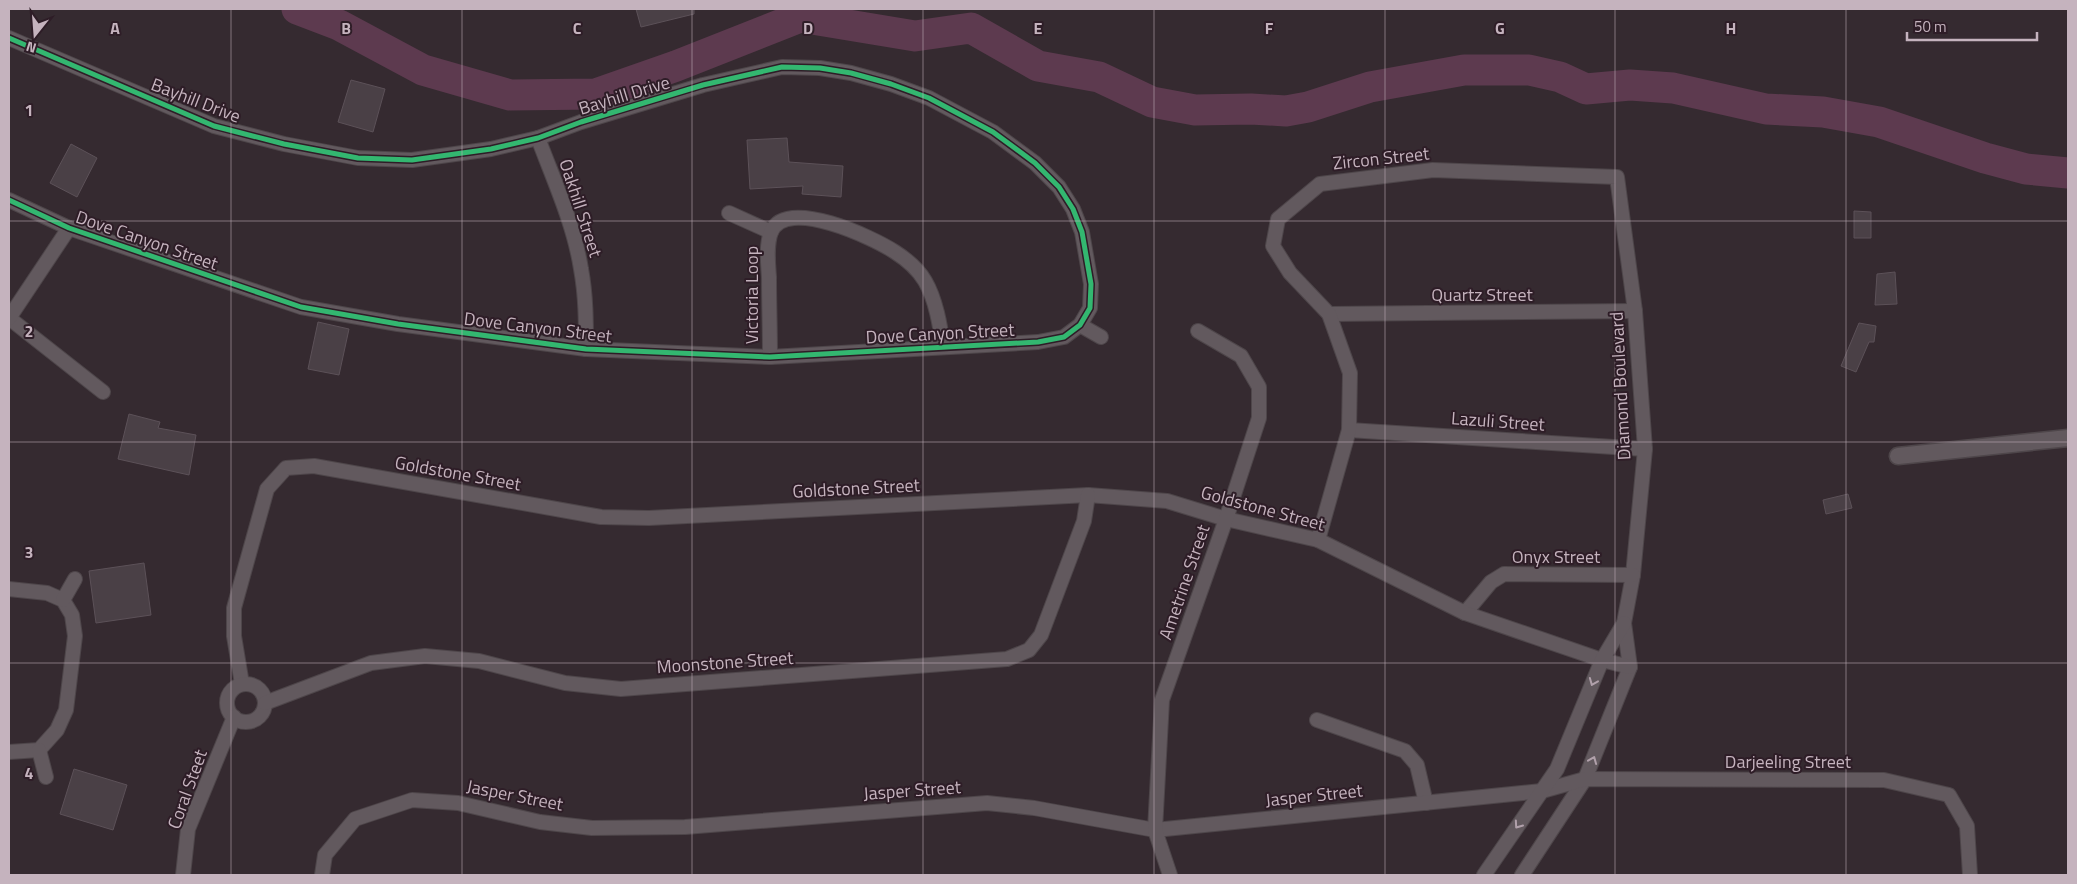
<svg xmlns="http://www.w3.org/2000/svg" width="2077" height="884" font-family="'Titillium Web',sans-serif">
<rect width="100%" height="100%" fill="#352a30"/>
<g fill="none" stroke-linecap="round" stroke-linejoin="round">
<path stroke="#5d3a4f" stroke-width="31" d="M 297,9 L 339,25 L 423,70 L 510,95 L 596,94 L 676,66 L 800,17 L 915,36 L 971,28 L 1038,66 L 1099,77 L 1152,102 L 1195,110 L 1251,109 L 1286,111 L 1308,107 L 1370,87 L 1464,70 L 1529,70 L 1560,77 L 1586,89 L 1630,85 L 1673,88 L 1766,109 L 1823,112 L 1879,122 L 1985,158 L 2026,169 L 2068,173"/>
</g>
<g fill="#4a4046" stroke="#5c5158">
<path d="M 636,9 L 694,9 L 694,14 L 641,27 Z"/>
<path d="M 351,80 L 385,89 L 373,132 L 338,122 Z"/>
<path d="M 787,138 L 789,162 L 843,166 L 841,197 L 802,194 L 803,186 L 750,189 L 747,140 Z"/>
<path d="M 71,144 L 97,158 L 77,197 L 50,183 Z"/>
<path d="M 1854,211 L 1871,212 L 1871,238 L 1854,238 Z"/>
<path d="M 1895,272 L 1897,304 L 1875,305 L 1877,274 Z"/>
<path d="M 318,322 L 349,329 L 339,375 L 308,369 Z"/>
<path d="M 1859,323 L 1876,326 L 1874,342 L 1869,342 L 1856,372 L 1841,366 Z"/>
<path d="M 129,414 L 160,422 L 158,428 L 196,435 L 189,475 L 118,459 Z"/>
<path d="M 1848,494 L 1852,508 L 1826,514 L 1823,500 Z"/>
<path d="M 144,563 L 151,615 L 96,623 L 89,571 Z"/>
<path d="M 74,769 L 127,785 L 113,830 L 60,814 Z"/>
</g>
<g fill="none" stroke-linecap="round" stroke-linejoin="round">
<defs>
<g id="minor">
<path d="M 9,38 L 214,126 L 284,144 L 358,158 L 412,160 L 491,149 L 538,138 L 581,122 L 703,85 L 782,67 L 820,68 L 851,73 L 891,84 L 929,98 L 993,132 L 1035,163 L 1059,187 L 1073,209 L 1082,232 L 1091,284 L 1090,308 L 1080,325 L 1064,337 L 1038,342 L 770,357 L 586,349 L 398,324 L 301,307 L 69,228 L 9,200"/>
<path d="M 538,138 C 554,181 574,224 581,269 C 586,296 586,322 586,349"/>
<path d="M 729,213 L 771,232"/>
<path d="M 1329,314 L 1635,311"/>
<path d="M 9,318 L 103,392"/>
<path d="M 9,318 L 69,228"/>
<path d="M 1080,325 L 1101,337"/>
<path d="M 770,357 C 770,330 769,304 769,277 C 768,263 766,245 771,232 C 786,196 874,238 895,252 C 906,259 918,269 925,281 C 936,300 940,325 943,346"/>
<path d="M 1349,430 L 1645,449"/>
<path d="M 1318,540 L 1349,430 L 1350,373 L 1329,314 L 1290,273 L 1273,246 L 1278,219 L 1320,184 L 1433,170 L 1617,177 L 1635,311 L 1645,449 L 1633,575 L 1624,623 L 1630,667 L 1585,779 L 1522,875"/>
<path d="M 9,589 L 47,593 L 63,600 L 72,615 L 75,636 L 66,710 L 57,730 L 39,750 L 9,752"/>
<path d="M 63,600 L 75,579"/>
<path d="M 1465,613 L 1491,582 L 1504,574 L 1633,575"/>
<path d="M 242,684 L 234,636 L 234,608 L 267,489 L 286,468 L 314,466 L 601,517 L 649,518 L 1088,495 L 1167,501 L 1226,519 L 1318,540 L 1465,613 L 1602,660 L 1630,667"/>
<circle cx="246" cy="703" r="19"/>
<path d="M 265,703 L 371,663 L 425,656 L 479,661 L 565,683 L 621,689 L 1007,659 L 1029,650 L 1041,635 L 1084,521 L 1088,495"/>
<path d="M 1317,720 L 1405,751 L 1417,765 L 1426,803"/>
<path d="M 39,750 L 46,777"/>
<path d="M 183,875 L 188,829 L 234,717"/>
<path d="M 322,875 L 325,855 L 355,819 L 412,800 L 458,803 L 540,822 L 592,828 L 685,827 L 987,803 L 1034,808 L 1155,830 L 1542,791 L 1585,779 L 1884,780 L 1949,795 L 1967,826 L 1970,875"/>
<path d="M 1170,875 L 1155,830 L 1162,700 L 1226,519 L 1259,418 L 1259,387 L 1241,356 L 1198,331"/>
<path d="M 1484,875 L 1557,769 L 1602,660 L 1624,623"/>
</g>
<path id="tertiary" d="M 1898,456 L 2068,438"/>
</defs>
<use href="#minor" stroke="#4e464a" stroke-width="16"/>
<use href="#tertiary" stroke="#4e464a" stroke-width="19"/>
<use href="#minor" stroke="#62595e" stroke-width="14"/>
<use href="#tertiary" stroke="#62595e" stroke-width="16"/>
<defs>
<path id="cycleway" d="M 9,38 L 214,126 L 284,144 L 358,158 L 412,160 L 491,149 L 538,138 L 581,122 L 703,85 L 782,67 L 820,68 L 851,73 L 891,84 L 929,98 L 993,132 L 1035,163 L 1059,187 L 1073,209 L 1082,232 L 1091,284 L 1090,308 L 1080,325 L 1064,337 L 1038,342 L 770,357 L 586,349 L 398,324 L 301,307 L 69,228 L 9,200"/>
</defs>
<use href="#cycleway" stroke="#2e1d27" stroke-width="8"/>
<use href="#cycleway" stroke="#33b770" stroke-width="5"/>
</g>
<defs><path id="oneway-chevron" d="M-2-3.5L2.5 0L-2 3.5" fill="none" stroke-width="1.6" stroke-linecap="round" stroke-linejoin="round" transform="scale(1.25)"/></defs>
<g stroke="#b1a1ab">
<use href="#oneway-chevron" transform="translate(1593 682) rotate(112)"/>
<use href="#oneway-chevron" transform="translate(1593 760) rotate(-68)"/>
<use href="#oneway-chevron" transform="translate(1518 825) rotate(125)"/>
</g>
<path fill="none" stroke="#c5b3be" stroke-width="1" stroke-opacity="0.55" d="M 231,9 L 231,875M 462,9 L 462,875M 692,9 L 692,875M 923,9 L 923,875M 1154,9 L 1154,875M 1385,9 L 1385,875M 1615,9 L 1615,875M 1846,9 L 1846,875M 9,221 L 2068,221M 9,442 L 2068,442M 9,663 L 2068,663"/>
<g text-anchor="middle" dominant-baseline="central" stroke-width="4" stroke-linejoin="round" paint-order="stroke">
<g font-size="18" fill="#c5b3be" stroke="#2e1d27">
<text transform="translate(624 95) rotate(-17)">Bayhill Drive</text>
<text transform="translate(196 100) rotate(21)">Bayhill Drive</text>
<text transform="translate(1381 158) rotate(-6)">Zircon Street</text>
<text transform="translate(581 208) rotate(72)">Oakhill Street</text>
<text transform="translate(147 240) rotate(19)">Dove Canyon Street</text>
<text x="1482" y="294">Quartz Street</text>
<text transform="translate(751 295) rotate(-90)">Victoria Loop</text>
<text transform="translate(538 327) rotate(7)">Dove Canyon Street</text>
<text transform="translate(940 333) rotate(-3)">Dove Canyon Street</text>
<text transform="translate(1620 386) rotate(-93)">Diamond Boulevard</text>
<text transform="translate(1498 421) rotate(4)">Lazuli Street</text>
<text transform="translate(458 473) rotate(10)">Goldstone Street</text>
<text transform="translate(856 488) rotate(-3)">Goldstone Street</text>
<text transform="translate(1263 508) rotate(15)">Goldstone Street</text>
<text x="1556" y="556">Onyx Street</text>
<text transform="translate(1184 582) rotate(-71)">Ametrine Street</text>
<text transform="translate(725 662) rotate(-4)">Moonstone Street</text>
<text x="1788" y="761">Darjeeling Street</text>
<text transform="translate(187 789) rotate(-70)">Coral Steet</text>
<text transform="translate(912 790) rotate(-4)">Jasper Street</text>
<text transform="translate(515 795) rotate(11)">Jasper Street</text>
<text transform="translate(1314 795) rotate(-6)">Jasper Street</text>
</g>
</g>
<g font-size="16" text-anchor="middle" font-weight="bold" fill="#c5b3be" stroke="#2e1d27" stroke-width="4" stroke-linejoin="round" paint-order="stroke">
<text x="115" y="34">A</text>
<text x="346" y="34">B</text>
<text x="577" y="34">C</text>
<text x="808" y="34">D</text>
<text x="1038" y="34">E</text>
<text x="1269" y="34">F</text>
<text x="1500" y="34">G</text>
<text x="1731" y="34">H</text>
<text x="29" y="116">1</text>
<text x="29" y="337">2</text>
<text x="29" y="558">3</text>
<text x="29" y="779">4</text>
</g>
<rect width="2077" height="884" fill="none" stroke="#c5b3be" stroke-width="20"/>
<g transform="translate(35 35) rotate(197)" stroke="#2e1d27" stroke-width="4" paint-order="stroke">
<path d="M0-4L9 19L0 12L-9 19Z" fill="#c5b3be"/>
<text y="-8" font-size="14" font-weight="bold" text-anchor="middle" fill="#c5b3be">N</text>
</g>
<path d="M1907 32v8h130v-8" fill="none" stroke="#c5b3be" stroke-width="2.5"/>
<text x="1914" y="32" font-size="15" fill="#c5b3be" stroke="#2e1d27" stroke-width="4" paint-order="stroke">50 m</text>
</svg>
